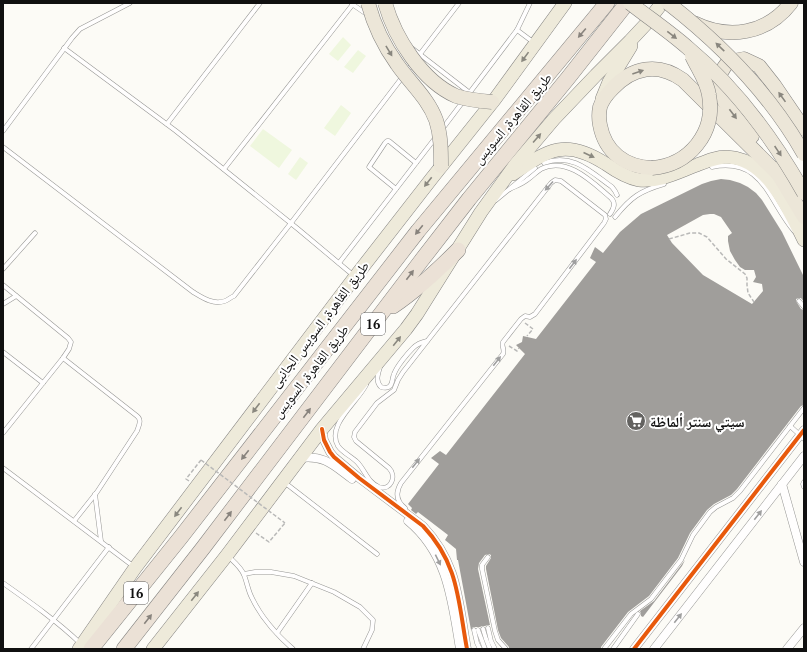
<svg xmlns="http://www.w3.org/2000/svg" width="807" height="652" font-family="'PT Serif','Noto Naskh Arabic',serif">
<rect width="100%" height="100%" fill="#fcfbf6"/>
<g fill="#eff7de">
<path d="M 343,37 L 351,45 L 338,61 L 329,54 Z"/>
<path d="M 358,50 L 366,56 L 353,73 L 344,67 Z"/>
<path d="M 341,105 L 351,113 L 335,136 L 324,128 Z"/>
<path d="M 263,129 L 292,150 L 279,168 L 250,146 Z"/>
<path d="M 300,157 L 308,163 L 296,180 L 288,174 Z"/>
</g>
<g fill="#a09e9b" fill-rule="evenodd">
<path d="M 721,179 L 730,180 L 740,183 L 748,187 L 756,193 L 762,200 L 782,232 L 803,275 L 804,302 L 801,298 L 799,298 L 796,299 L 796,301 L 801,309 L 804,310 L 804,405 L 801,406 L 737,489 L 731,495 L 714,504 L 707,510 L 690,533 L 678,558 L 649,596 L 628,612 L 601,647 L 601,649 L 509,649 L 509,647 L 501,638 L 498,630 L 486,569 L 486,566 L 491,558 L 491,555 L 489,554 L 485,555 L 479,563 L 478,569 L 490,625 L 488,625 L 485,626 L 482,626 L 480,627 L 473,627 L 471,630 L 458,560 L 457,560 L 456,549 L 445,540 L 448,535 L 418,512 L 416,514 L 411,510 L 412,508 L 408,504 L 439,464 L 431,458 L 440,451 L 446,455 L 525,354 L 516,345 L 522,342 L 523,336 L 536,339 L 596,262 L 590,258 L 595,247 L 603,253 L 620,232 L 641,214 L 702,184 L 711,181 ZM 710,214 L 714,214 L 721,217 L 723,220 L 732,233 L 728,236 L 728,241 L 730,251 L 735,260 L 740,267 L 745,270 L 754,270 L 756,277 L 753,282 L 762,284 L 763,291 L 752,304 L 703,275 L 672,243 L 667,235 L 703,215 Z"/>
<path d="M 685,560 L 682,566 L 679,570 L 643,617 L 641,616 L 641,614 L 640,611 L 654,601 Z"/>
</g>
<g fill="none" stroke-linecap="round" stroke-linejoin="round">
<defs>
<g id="service">
<path d="M 352,4 L 368,15"/>
<path d="M 517,30 L 533,42"/>
<path d="M 64,48 L 176,131 L 298,229 L 353,275"/>
<path d="M 413,49 L 470,93"/>
<path d="M 167,124 L 260,3"/>
<path d="M 443,128 L 517,30 L 530,3"/>
<path d="M 3,131 L 72,38 L 80,29 L 130,3"/>
<path d="M 3,147 L 193,292 C 203,298 213,305 225,301 C 228,300 231,297 234,296 L 291,223 L 459,3"/>
<path d="M 544,163 C 572,152 591,172 612,187 L 615,191 L 617,195"/>
<path d="M 712,167 C 764,157 768,201 794,231"/>
<path d="M 224,169 L 353,4"/>
<path d="M 396,189 L 369,167 L 385,143 L 387,141 L 389,141 L 416,163"/>
<path d="M 510,189 C 516,186 522,184 527,180 C 532,177 536,172 541,169 C 568,156 593,183 611,198 C 616,203 614,208 610,214"/>
<path d="M 496,200 L 535,168"/>
<path d="M 615,217 C 631,197 640,191 664,184"/>
<path d="M 339,263 L 436,137"/>
<path d="M 3,269 L 35,233"/>
<path d="M 3,285 L 68,338 L 71,342 L 69,349 L 63,358 L 3,433"/>
<path d="M 799,301 L 804,307"/>
<path d="M 3,304 L 16,296"/>
<path d="M 3,352 L 43,383"/>
<path d="M 63,358 L 137,416 C 142,420 139,425 137,431 L 97,492 L 74,521"/>
<path d="M 380,367 C 378,374 375,381 381,387 C 384,388 387,389 390,386 C 393,383 392,378 394,374 C 397,366 407,354 413,348 C 417,344 422,342 427,341"/>
<path d="M 366,385 C 357,403 326,425 338,446 C 343,453 351,456 357,462 C 365,470 368,483 379,487 C 391,491 397,476 389,468 L 356,441 L 354,437 L 355,432 L 377,403 L 394,390 L 398,380 L 403,372 L 551,183 L 555,180 L 561,181 L 605,215 L 606,219 L 604,223 L 535,314 L 530,317 L 525,316 L 521,319 L 503,342 C 501,346 505,349 503,354 L 401,483 C 395,493 396,501 405,508"/>
<path d="M 790,426 L 800,435 L 804,439"/>
<path d="M 3,468 L 133,566"/>
<path d="M 284,482 L 377,554"/>
<path d="M 804,482 L 803,484 L 804,487"/>
<path d="M 95,494 L 101,541"/>
<path d="M 228,556 C 233,561 241,567 244,575 C 247,582 248,591 252,598 C 261,617 277,635 293,649"/>
<path d="M 488,557 L 482,565 L 482,569 L 495,631 L 498,640 L 506,649"/>
<path d="M 244,574 L 255,572 L 271,572 L 294,576 L 334,592 L 360,607 L 373,620 L 372,630 L 363,649"/>
<path d="M 3,583 C 30,602 57,621 81,644"/>
<path d="M 488,628 L 491,641 L 495,649"/>
<path d="M 483,629 L 486,639 L 490,649"/>
<path d="M 474,630 L 477,643 L 480,649"/>
<path d="M 478,630 L 485,649"/>
<path d="M 277,633 L 312,583"/>
<path d="M 31,649 L 109,547"/>
<path d="M 604,649 L 631,614 L 651,599 L 674,569 L 681,560 L 693,535 L 710,512 L 716,507 L 733,498 L 740,491 L 804,408"/>
<path d="M 613,649 L 638,614"/>
</g>
<g id="minor">
<path d="M 322,429 L 324,440 L 330,452 L 334,457 L 359,478 L 423,526 C 459,564 458,601 467,649"/>
<path d="M 300,458 C 325,455 333,465 352,479"/>
<path d="M 782,484 L 804,562"/>
<path d="M 408,521 C 448,554 452,601 460,649"/>
<path d="M 634,649 L 804,430"/>
<path d="M 654,649 L 804,456"/>
<path d="M 787,649 L 804,628"/>
</g>
<g id="primary">
<path d="M 602,99 L 609,82 L 631,46"/>
<path d="M 513,174 C 549,149 566,138 606,164 C 616,171 627,178 639,180 C 660,182 678,172 697,165 C 707,161 716,157 727,157 C 767,158 789,210 804,240"/>
<path d="M 79,649 L 135,568 L 197,486 L 355,277 L 432,178 L 495,99 L 565,3"/>
<path d="M 153,649 L 227,555 L 322,429 L 406,329 L 417,314 L 481,212 L 515,165 L 554,119 L 596,75 L 630,41 L 645,25 L 662,3"/>
</g>
<g id="trunk">
<path d="M 694,23 C 729,40 767,34 791,3"/>
<path d="M 752,136 C 742,124 716,98 718,82 C 719,75 724,67 728,62 L 744,59 L 759,66 L 774,85 L 804,129"/>
<path d="M 652,168 C 625,167 605,152 600,125 C 599,120 599,112 600,107 C 602,101 607,94 612,89 C 632,67 658,62 683,80 L 780,176"/>
<path d="M 775,169 L 804,217"/>
</g>
<g id="motorway">
<path d="M 393,306 C 417,290 438,270 458,250"/>
<path d="M 91,649 L 181,537 L 418,231 L 607,3"/>
<path d="M 124,649 L 203,548 L 421,261 L 469,199 L 568,78 L 627,3"/>
</g>
</defs>
<use href="#service" stroke="#969694" stroke-width="5"/>
<use href="#minor" stroke="#969694" stroke-width="9"/>
<use href="#primary" stroke="#848381" stroke-width="14"/>
<use href="#trunk" stroke="#848381" stroke-width="15"/>
<use href="#motorway" stroke="#848381" stroke-width="16"/>
<g stroke="#b9b9b8" stroke-width="1.5" stroke-dasharray="4 2" stroke-linecap="butt">
<path d="M 669,239 L 690,233 L 699,233 L 707,237 L 726,259 L 745,274 L 747,278 L 747,285 L 748,293 L 754,302"/>
<path d="M 525,323 L 533,329 L 527,336"/>
<path d="M 509,346 L 517,351 L 519,348"/>
<path d="M 189,481 L 186,479 L 201,460"/>
<path d="M 256,533 L 269,542 L 285,523"/>
</g>
<use href="#service" stroke="#fffefe" stroke-width="4"/>
<use href="#minor" stroke="#fffefe" stroke-width="8"/>
<use href="#primary" stroke="#eeeada" stroke-width="13"/>
<use href="#trunk" stroke="#ece6d8" stroke-width="14"/>
<use href="#motorway" stroke="#ebe1d6" stroke-width="15"/>
<defs>
<g id="trunk-bridge">
<path d="M 368,3 C 374,25 384,46 397,64 C 410,83 428,98 436,120 C 441,135 441,150 441,166"/>
<path d="M 385,3 C 395,38 422,81 456,96 C 468,100 480,101 492,102"/>
<path d="M 630,3 C 649,18 670,32 688,48 C 736,88 773,138 804,193"/>
<path d="M 668,3 C 722,45 770,94 804,154"/>
<path d="M 652,168 C 689,165 716,133 709,95 C 707,81 698,69 692,56"/>
</g>
</defs>
<use href="#trunk-bridge" stroke="#848381" stroke-width="15" stroke-linecap="butt"/>
<path stroke="#b9b9b8" stroke-width="1.5" stroke-dasharray="4 2" stroke-linecap="butt" d="M 201,460 L 285,523"/>
<use href="#trunk-bridge" stroke="#ece6d8" stroke-width="14"/>
<defs>
<g id="cycleway">
<path d="M 322,429 L 324,440 L 330,452 L 334,457 L 359,478 L 423,526 C 459,564 458,601 467,649"/>
<path d="M 634,649 L 804,430"/>
</g>
</defs>
<use href="#cycleway" stroke="#fff" stroke-width="6"/>
<use href="#cycleway" stroke="#e8590c" stroke-width="4"/>
</g>
<defs><path id="oneway-solid" d="M-6-.8H1V-3.2L6.5 0L1 3.2V.8H-6Z"/></defs>
<g fill="#88837d">
<use href="#oneway-solid" transform="translate(582 33) rotate(130)"/>
<use href="#oneway-solid" transform="translate(419 230) rotate(129)"/>
<use href="#oneway-solid" transform="translate(410 275) rotate(-53)"/>
<use href="#oneway-solid" transform="translate(307 413) rotate(-53)"/>
<use href="#oneway-solid" transform="translate(245 455) rotate(128)"/>
<use href="#oneway-solid" transform="translate(228 516) rotate(-53)"/>
<use href="#oneway-solid" transform="translate(148 619) rotate(-52)"/>
</g>
<g fill="#89867e">
<use href="#oneway-solid" transform="translate(672 35) rotate(38)"/>
<use href="#oneway-solid" transform="translate(720 47) rotate(-136)"/>
<use href="#oneway-solid" transform="translate(389 51) rotate(59)"/>
<use href="#oneway-solid" transform="translate(638 72) rotate(-19)"/>
<use href="#oneway-solid" transform="translate(782 97) rotate(-125)"/>
<use href="#oneway-solid" transform="translate(733 114) rotate(53)"/>
<use href="#oneway-solid" transform="translate(778 151) rotate(56)"/>
</g>
<g fill="#8a887f">
<use href="#oneway-solid" transform="translate(525 57) rotate(126)"/>
<use href="#oneway-solid" transform="translate(537 138) rotate(-49)"/>
<use href="#oneway-solid" transform="translate(589 155) rotate(24)"/>
<use href="#oneway-solid" transform="translate(428 182) rotate(128)"/>
<use href="#oneway-solid" transform="translate(397 341) rotate(-51)"/>
<use href="#oneway-solid" transform="translate(256 408) rotate(127)"/>
<use href="#oneway-solid" transform="translate(178 512) rotate(127)"/>
<use href="#oneway-solid" transform="translate(195 596) rotate(-52)"/>
</g>
<g fill="#9f9f9f">
<use href="#oneway-solid" transform="translate(549 186) rotate(132)"/>
<use href="#oneway-solid" transform="translate(573 264) rotate(-53)"/>
<use href="#oneway-solid" transform="translate(497 361) rotate(-52)"/>
<use href="#oneway-solid" transform="translate(416 463) rotate(-52)"/>
<use href="#oneway-solid" transform="translate(758 515) rotate(-52)"/>
<use href="#oneway-solid" transform="translate(438 560) rotate(64)"/>
<use href="#oneway-solid" transform="translate(678 618) rotate(-52)"/>
</g>
<defs>
<symbol id="supermarket-disc" viewBox="-11 -11 22 22"><circle r="9.5" fill="#636260" stroke="#fff"/><path d="M-6-5.5h2.5l.6 2H6L4.5 2H-2.5L-4.4-4H-6ZM-1.5 3.2a1.3 1.3 0 1 0 .1 0ZM3 3.2a1.3 1.3 0 1 0 .1 0Z" fill="#fff"/></symbol>
</defs>
<g fill-rule="evenodd">
<use href="#supermarket-disc" x="625" y="410" width="22" height="22"/>
</g>
<g text-anchor="middle" dominant-baseline="central" stroke-width="4" stroke-linejoin="round" paint-order="stroke">
<g fill="#fff" stroke="#585858" stroke-width="1">
<rect x="361" y="313" width="24" height="22" rx="3"/>
<rect x="124" y="582" width="24" height="22" rx="3"/>
</g>
<g font-size="13" font-weight="bold" fill="#101010">
<text x="373" y="324">16</text>
<text x="136" y="593">16</text>
</g>
<g font-size="14" fill="#101010" stroke="#fff">
<text transform="translate(512 118) rotate(-50)">طريق القاهرة, السويس</text>
<text transform="translate(319 324) rotate(-53)">طريق القاهرة, السويس الجانبى</text>
<text transform="translate(310 371) rotate(-52)">طريق القاهرة, السويس</text>
</g>
<g font-size="14" font-weight="bold" fill="#101010" stroke="#fff" text-anchor="start">
<text x="650" y="421">سيتي سنتر ألماظة</text>
</g>
</g>
<rect width="807" height="652" fill="none" stroke="#101010" stroke-width="8"/>
</svg>
